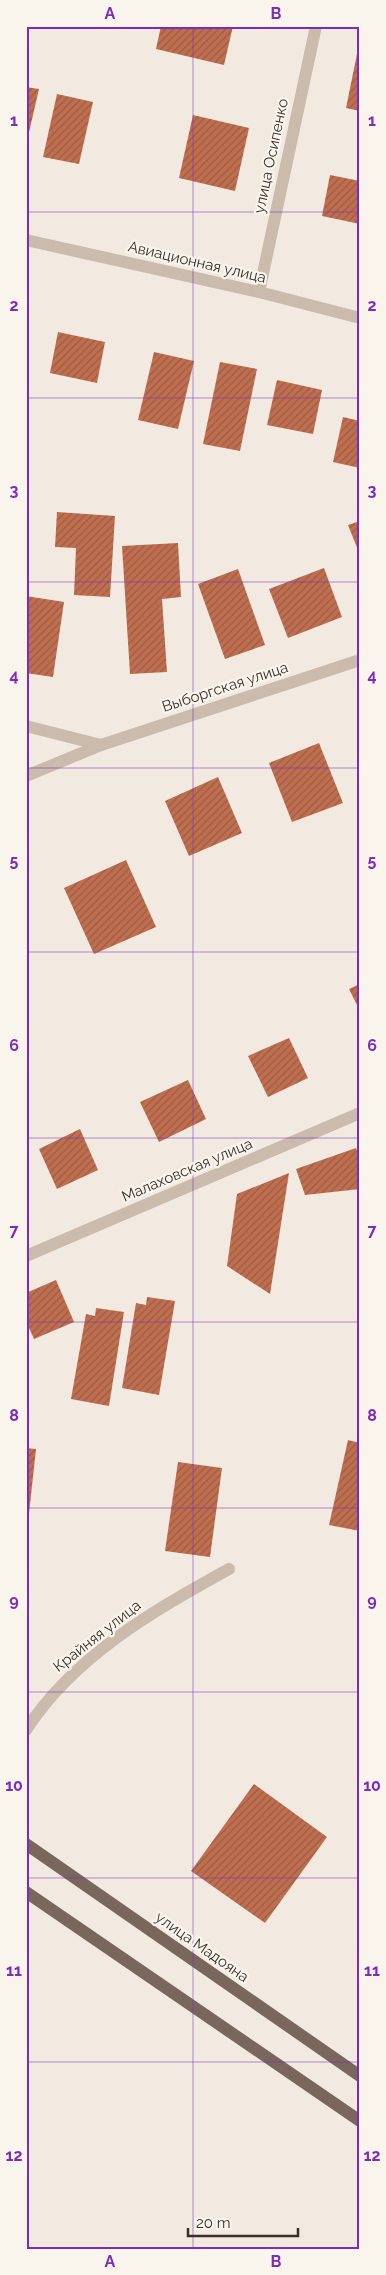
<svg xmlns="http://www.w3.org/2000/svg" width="386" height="2275" font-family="Raleway,sans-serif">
<defs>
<pattern id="building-hatch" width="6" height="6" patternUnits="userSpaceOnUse" patternTransform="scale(1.25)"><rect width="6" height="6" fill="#bf6f50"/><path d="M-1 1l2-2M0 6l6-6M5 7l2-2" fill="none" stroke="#9c5c43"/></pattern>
</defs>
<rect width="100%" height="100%" fill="#f2eae0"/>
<g fill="url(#building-hatch)">
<path d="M 161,26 L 233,26 L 224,65 L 156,49 Z"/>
<path d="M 359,44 L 360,45 L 360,111 L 346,108 Z"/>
<path d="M 26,87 L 39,89 L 27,141 L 26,141 Z"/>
<path d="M 57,94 L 93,102 L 79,164 L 43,157 Z"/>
<path d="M 193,115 L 249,128 L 235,191 L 179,178 Z"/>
<path d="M 330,175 L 360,181 L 360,224 L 322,216 Z"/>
<path d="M 58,332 L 105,342 L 97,383 L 50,373 Z"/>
<path d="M 154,352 L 194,361 L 178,429 L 138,420 Z"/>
<path d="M 220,362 L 257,369 L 240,451 L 203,444 Z"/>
<path d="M 277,380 L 322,390 L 313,434 L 267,425 Z"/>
<path d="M 343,417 L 360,421 L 360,468 L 333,462 Z"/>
<path d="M 57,512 L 115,516 L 110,597 L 74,595 L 76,548 L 55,547 Z"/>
<path d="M 360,521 L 360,555 L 348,525 Z"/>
<path d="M 178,543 L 181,597 L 162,599 L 167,672 L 130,674 L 122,546 Z"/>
<path d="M 324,568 L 342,617 L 288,638 L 269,589 Z"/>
<path d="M 238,569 L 265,645 L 225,659 L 198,584 Z"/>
<path d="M 26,596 L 64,602 L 53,677 L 26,673 Z"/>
<path d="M 319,743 L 343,803 L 292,822 L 269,763 Z"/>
<path d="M 218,777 L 242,833 L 189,856 L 165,801 Z"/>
<path d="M 126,860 L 156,927 L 94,954 L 64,888 Z"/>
<path d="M 360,984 L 360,1011 L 349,989 Z"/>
<path d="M 289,1038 L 308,1078 L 268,1097 L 248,1056 Z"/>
<path d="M 188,1080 L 206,1119 L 159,1142 L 140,1102 Z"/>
<path d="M 80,1129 L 98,1170 L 57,1189 L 39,1149 Z"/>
<path d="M 356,1148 L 360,1160 L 360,1189 L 305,1195 L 296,1169 Z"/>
<path d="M 289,1173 L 270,1294 L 227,1266 L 237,1194 Z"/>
<path d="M 56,1280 L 74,1322 L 34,1339 L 26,1321 L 26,1293 Z"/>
<path d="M 147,1297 L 175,1301 L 159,1395 L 122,1388 L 136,1303 L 146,1305 Z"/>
<path d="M 96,1308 L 124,1312 L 109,1406 L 71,1399 L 86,1314 L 95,1316 Z"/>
<path d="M 348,1440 L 360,1443 L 360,1531 L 329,1525 Z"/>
<path d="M 26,1448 L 36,1449 L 28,1523 L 26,1523 Z"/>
<path d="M 178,1462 L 222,1468 L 210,1557 L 165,1551 Z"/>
<path d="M 254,1784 L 327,1837 L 265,1923 L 191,1871 Z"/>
</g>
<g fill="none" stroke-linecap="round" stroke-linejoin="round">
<g stroke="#cabbac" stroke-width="12">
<path d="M 26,240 L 259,292 L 360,318"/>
<path d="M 259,292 L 316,26"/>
<path d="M 26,726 L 101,745"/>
<path d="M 26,776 L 101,745 L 360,660"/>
<path d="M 26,1256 L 360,1113"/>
<path d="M 26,1730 C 74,1656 153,1611 229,1569"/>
</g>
<g stroke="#79675d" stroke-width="12">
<path d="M 26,1844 L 360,2076"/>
<path d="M 26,1892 L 360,2121"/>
</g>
</g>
<path fill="none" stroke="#7b2cbf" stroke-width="1" stroke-opacity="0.55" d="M 193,26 L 193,2249M 26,212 L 360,212M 26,398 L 360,398M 26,582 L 360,582M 26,768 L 360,768M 26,952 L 360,952M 26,1138 L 360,1138M 26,1322 L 360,1322M 26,1508 L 360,1508M 26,1692 L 360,1692M 26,1878 L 360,1878M 26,2062 L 360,2062"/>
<g text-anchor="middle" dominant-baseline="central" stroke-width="4.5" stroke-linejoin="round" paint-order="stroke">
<g font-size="15" fill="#382f2b" stroke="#f9f4ec">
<text transform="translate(271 156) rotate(-78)">улица Осипенко</text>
<text transform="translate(197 262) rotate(13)">Авиационная улица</text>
<text transform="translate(225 687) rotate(-18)">Выборгская улица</text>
<text transform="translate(187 1170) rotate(-23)">Малаховская улица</text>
<text transform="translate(97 1636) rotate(-38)">Крайняя улица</text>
<text transform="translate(202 1947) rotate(35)">улица Мадояна</text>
</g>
</g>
<rect width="386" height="2275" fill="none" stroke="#f9f4ec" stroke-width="55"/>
<path d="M188 2228v8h110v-8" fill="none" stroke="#382f2b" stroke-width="2.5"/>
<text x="196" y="2228" font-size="15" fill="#382f2b" stroke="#f9f4ec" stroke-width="4" paint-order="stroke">20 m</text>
<rect x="28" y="28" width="330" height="2220" fill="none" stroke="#7b2cbf" stroke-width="2"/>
<g font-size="16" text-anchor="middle" font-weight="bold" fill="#7b2cbf">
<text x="110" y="19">A</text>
<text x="276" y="19">B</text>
<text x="14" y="126">1</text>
<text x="372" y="126">1</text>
<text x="14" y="311">2</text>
<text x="372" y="311">2</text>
<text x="14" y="496">3</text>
<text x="372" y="496">3</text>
<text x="14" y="681">4</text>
<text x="372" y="681">4</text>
<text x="14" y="866">5</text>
<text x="372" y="866">5</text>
<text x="14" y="1051">6</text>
<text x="372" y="1051">6</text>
<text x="14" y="1236">7</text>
<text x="372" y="1236">7</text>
<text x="14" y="1421">8</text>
<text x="372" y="1421">8</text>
<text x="14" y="1606">9</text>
<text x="372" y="1606">9</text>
<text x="14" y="1791">10</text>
<text x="372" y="1791">10</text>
<text x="14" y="1976">11</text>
<text x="372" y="1976">11</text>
<text x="14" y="2161">12</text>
<text x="372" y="2161">12</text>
<text x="110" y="2267">A</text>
<text x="276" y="2267">B</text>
</g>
</svg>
